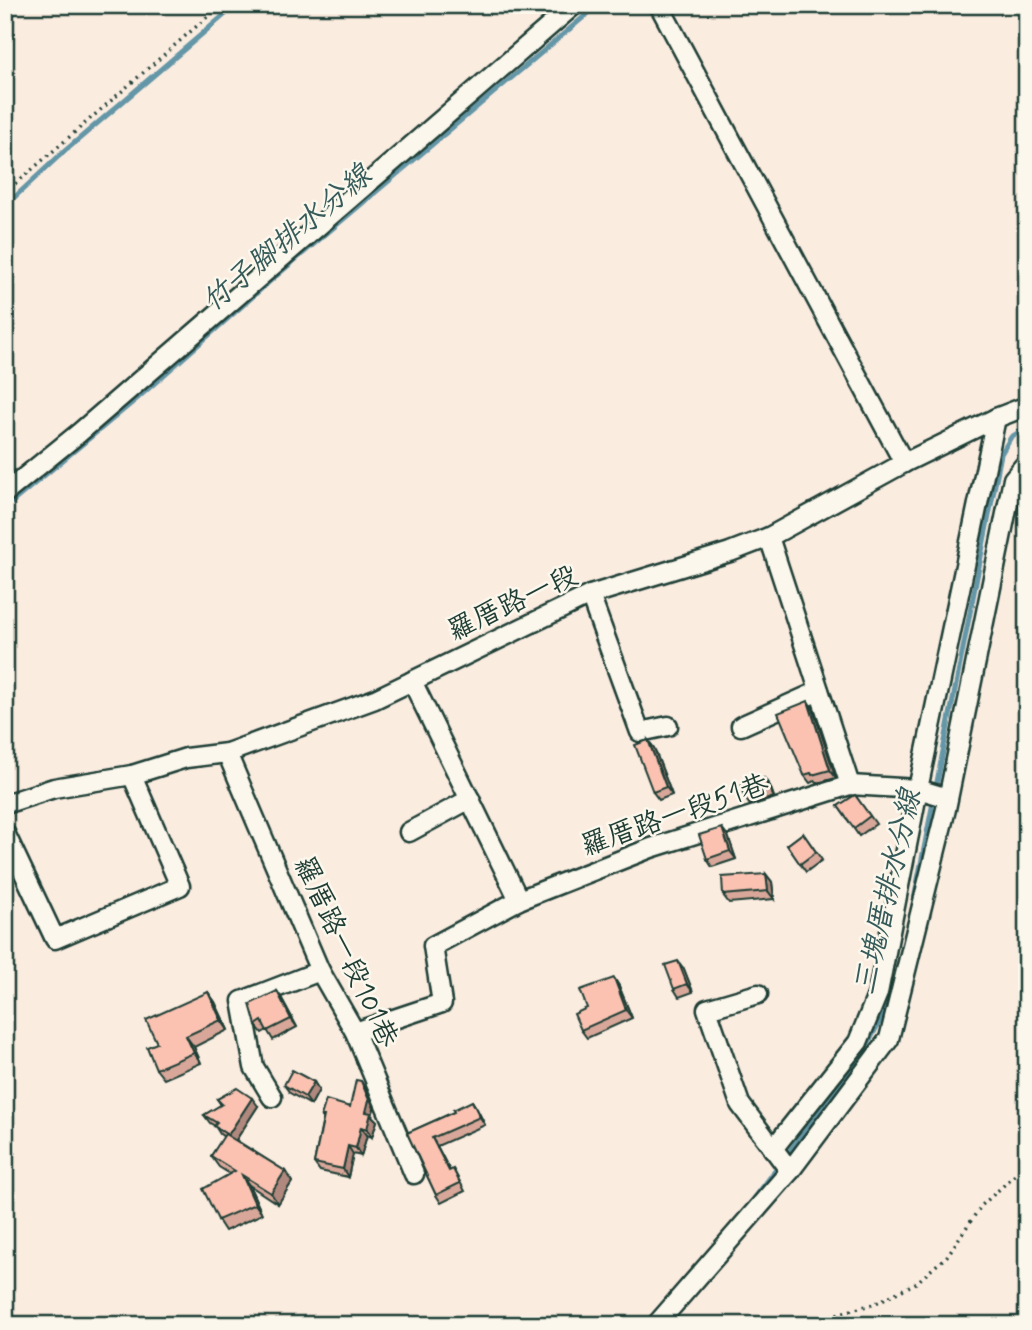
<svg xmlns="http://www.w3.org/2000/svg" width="1032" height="1330" font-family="Mynerve,'LXGW WenKai TC',sans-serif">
<rect width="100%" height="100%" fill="#fbece0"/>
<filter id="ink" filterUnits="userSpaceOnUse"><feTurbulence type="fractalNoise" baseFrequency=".0143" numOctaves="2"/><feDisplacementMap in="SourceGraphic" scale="14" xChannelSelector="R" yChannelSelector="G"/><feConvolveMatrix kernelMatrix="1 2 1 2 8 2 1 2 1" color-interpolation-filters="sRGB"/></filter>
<g filter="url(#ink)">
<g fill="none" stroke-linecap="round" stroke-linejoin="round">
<g stroke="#6496a7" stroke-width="5">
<path d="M 5,206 L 59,156 L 236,5"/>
<path d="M 5,508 L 139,397 L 276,276 L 598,5"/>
<path d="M 911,915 L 1001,454 L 1011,437 L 1027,427"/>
<path d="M 750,1204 L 863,1053 L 891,1000"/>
<path d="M 644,1325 L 653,1318"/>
</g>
<defs>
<g id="minor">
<path d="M 659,5 L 904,463"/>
<path d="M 5,493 L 79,433 L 574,5"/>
<path d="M 769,537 L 850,785"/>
<path d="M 590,595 L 640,732 L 668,726"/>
<path d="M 412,681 L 519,900"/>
<path d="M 741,726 L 819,691"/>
<path d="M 227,753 L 320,971 L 355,1032 L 414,1174"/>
<path d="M 5,804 L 54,788 L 132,775 L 186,758 L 227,753 L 375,699 L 590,595 L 730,552 L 769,537 L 904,463 L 996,418 L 1027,406"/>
<path d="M 409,832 L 470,799"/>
<path d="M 5,833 L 55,939 L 180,886 L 132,775"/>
<path d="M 758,994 L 707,1009 L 740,1104 L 790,1171"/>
<path d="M 355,1032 L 442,1003 L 433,946 L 519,900 L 651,848 L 850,785 L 918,789 L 948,798"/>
<path d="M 272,1097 L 254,1067 L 242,1001 L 320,971"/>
<path d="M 773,1149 L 858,1042 L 878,993 L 918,789 L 996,418"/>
<path d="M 656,1325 L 790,1171 L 889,1039 L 946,809 L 1013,479 L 1027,462"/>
</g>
</defs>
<use href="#minor" stroke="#1f3d34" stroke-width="23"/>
<g stroke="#1f3d34" stroke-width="3.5" stroke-dasharray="2 5" stroke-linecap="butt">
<path d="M 5,193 L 221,5"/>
<path d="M 796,1325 L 874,1304 L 916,1283 L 947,1256 L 981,1206 L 1027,1164"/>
</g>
<use href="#minor" stroke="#fbf7ec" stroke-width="18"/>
</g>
<g fill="#d8a799" stroke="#1f3d34" stroke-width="2">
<path d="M 813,709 L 836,778 L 817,783 L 815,781 L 810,783 L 804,775 Z"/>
<path d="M 648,740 L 654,748 L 672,795 L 659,800 L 653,792 Z"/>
<path d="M 770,786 L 774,797 L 750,805 L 744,797 Z"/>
<path d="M 855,795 L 876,824 L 859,836 L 838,806 Z"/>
<path d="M 803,833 L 822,860 L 806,872 L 787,845 Z"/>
<path d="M 728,836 L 736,859 L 712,867 L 707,859 Z"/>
<path d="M 766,874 L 772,882 L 774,899 L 729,903 L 723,895 Z"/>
<path d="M 684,969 L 693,992 L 679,997 L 674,989 Z"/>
<path d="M 614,978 L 619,986 L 632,1018 L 587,1038 L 581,1030 Z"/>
<path d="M 277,991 L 282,999 L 297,1027 L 273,1040 L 267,1030 L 262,1033 L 256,1025 Z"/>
<path d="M 208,992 L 215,1002 L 228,1030 L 194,1047 L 201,1063 L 164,1079 L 156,1069 L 157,1043 Z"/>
<path d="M 314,1082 L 319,1090 L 311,1105 L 290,1093 L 284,1085 Z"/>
<path d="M 366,1089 L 374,1108 L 372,1116 L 377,1121 L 372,1137 L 367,1135 L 361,1156 L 353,1154 L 348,1177 L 320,1171 L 314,1163 L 323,1119 L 321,1116 L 350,1107 Z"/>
<path d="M 217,1099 L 258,1106 L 236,1140 L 285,1171 L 292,1182 L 278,1204 L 249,1185 L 262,1214 L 225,1231 L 218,1220 L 230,1174 L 219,1167 L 211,1156 L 224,1137 L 220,1134 L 215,1126 L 210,1123 L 204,1115 L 221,1105 Z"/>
<path d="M 472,1101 L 477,1109 L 485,1125 L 437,1146 L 450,1171 L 453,1169 L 465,1191 L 441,1203 L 436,1195 L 407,1133 L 454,1112 Z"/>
</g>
<g fill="#b0887d" stroke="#1f3d34" stroke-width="2">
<path d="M 808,701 L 813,709 L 836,778 L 830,770 Z"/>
<path d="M 648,740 L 654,748 L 672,795 L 666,787 Z"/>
<path d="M 764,778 L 770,786 L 774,797 L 769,789 Z"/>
<path d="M 722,828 L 728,836 L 736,859 L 730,851 Z"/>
<path d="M 766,874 L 772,882 L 774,899 L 768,891 Z"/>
<path d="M 678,961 L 684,969 L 693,992 L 687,984 Z"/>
<path d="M 614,978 L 619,986 L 632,1018 L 626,1010 Z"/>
<path d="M 277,991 L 282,999 L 297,1027 L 291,1019 Z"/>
<path d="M 208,992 L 215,1002 L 228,1030 L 221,1020 Z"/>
<path d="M 186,1036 L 194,1047 L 201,1063 L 194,1053 Z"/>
<path d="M 361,1081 L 366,1089 L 374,1108 L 372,1116 L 377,1121 L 372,1137 L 367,1129 L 366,1112 Z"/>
<path d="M 314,1082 L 319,1090 L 311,1105 L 305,1097 Z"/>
<path d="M 252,1098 L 258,1106 L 234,1143 L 228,1135 Z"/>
<path d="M 472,1101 L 477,1109 L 485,1125 L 480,1117 Z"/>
<path d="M 361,1127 L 367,1135 L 361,1156 L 356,1148 Z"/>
<path d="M 432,1138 L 437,1146 L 454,1179 L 449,1171 Z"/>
<path d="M 348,1146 L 353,1154 L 348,1177 L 343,1169 Z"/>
<path d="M 285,1171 L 292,1182 L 278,1204 L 271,1193 Z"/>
<path d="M 242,1175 L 249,1185 L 262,1214 L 255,1204 Z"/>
</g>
<g fill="#fbc2b2" stroke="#1f3d34" stroke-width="2">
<path d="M 808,701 L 830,770 L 812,775 L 811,773 L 804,775 L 778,713 Z"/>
<path d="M 648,740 L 666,787 L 653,792 L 635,745 Z"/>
<path d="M 764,778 L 769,789 L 744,797 L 741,786 Z"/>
<path d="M 855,795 L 870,816 L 854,828 L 838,806 Z"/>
<path d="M 722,828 L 730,851 L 707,859 L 699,835 Z"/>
<path d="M 803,833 L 816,852 L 800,864 L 787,845 Z"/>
<path d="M 766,874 L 768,891 L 723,895 L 722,877 Z"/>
<path d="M 678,961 L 687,984 L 674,989 L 665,965 Z"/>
<path d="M 614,978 L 626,1010 L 581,1030 L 574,1014 L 587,1008 L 580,990 Z"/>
<path d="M 277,991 L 291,1019 L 267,1031 L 262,1021 L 256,1025 L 250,1004 Z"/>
<path d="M 208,992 L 221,1020 L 186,1036 L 194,1053 L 156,1069 L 147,1047 L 157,1043 L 146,1020 Z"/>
<path d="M 292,1070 L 314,1082 L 305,1097 L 284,1085 Z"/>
<path d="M 356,1080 L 361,1081 L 369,1100 L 366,1112 L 371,1113 L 367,1129 L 361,1127 L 356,1148 L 348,1146 L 343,1169 L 314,1163 L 324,1116 L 321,1116 L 326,1100 L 350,1107 Z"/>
<path d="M 237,1088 L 252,1098 L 228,1135 L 214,1126 L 217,1123 L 204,1115 L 222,1104 L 217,1099 Z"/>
<path d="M 472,1101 L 480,1117 L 432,1138 L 449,1171 L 453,1169 L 460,1183 L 436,1195 L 407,1133 L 454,1112 L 453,1110 Z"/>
<path d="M 225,1134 L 285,1171 L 271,1193 L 242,1175 L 255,1204 L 218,1220 L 203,1189 L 235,1171 L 211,1156 Z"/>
</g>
</g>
<g text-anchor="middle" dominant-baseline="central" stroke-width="5" stroke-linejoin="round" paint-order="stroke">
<g font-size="28" fill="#1f3d34" stroke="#fbf7ec">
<text transform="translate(513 604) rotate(-25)">羅厝路一段</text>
<text transform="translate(675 816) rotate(-19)">羅厝路一段51巷</text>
<text transform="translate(345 952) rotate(65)">羅厝路一段101巷</text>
</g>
<g font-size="30" font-style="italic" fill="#365b5a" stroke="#fbf7ec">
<text transform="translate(287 239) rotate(-40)">竹子腳排水分線</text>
<text transform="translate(888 892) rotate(-77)">三塊厝排水分線</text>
</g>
</g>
<rect width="1032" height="1330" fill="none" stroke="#fbf7ec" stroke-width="28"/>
<rect x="14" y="14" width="1004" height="1302" fill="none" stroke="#1f3d34" stroke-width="2.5" filter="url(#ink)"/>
</svg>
